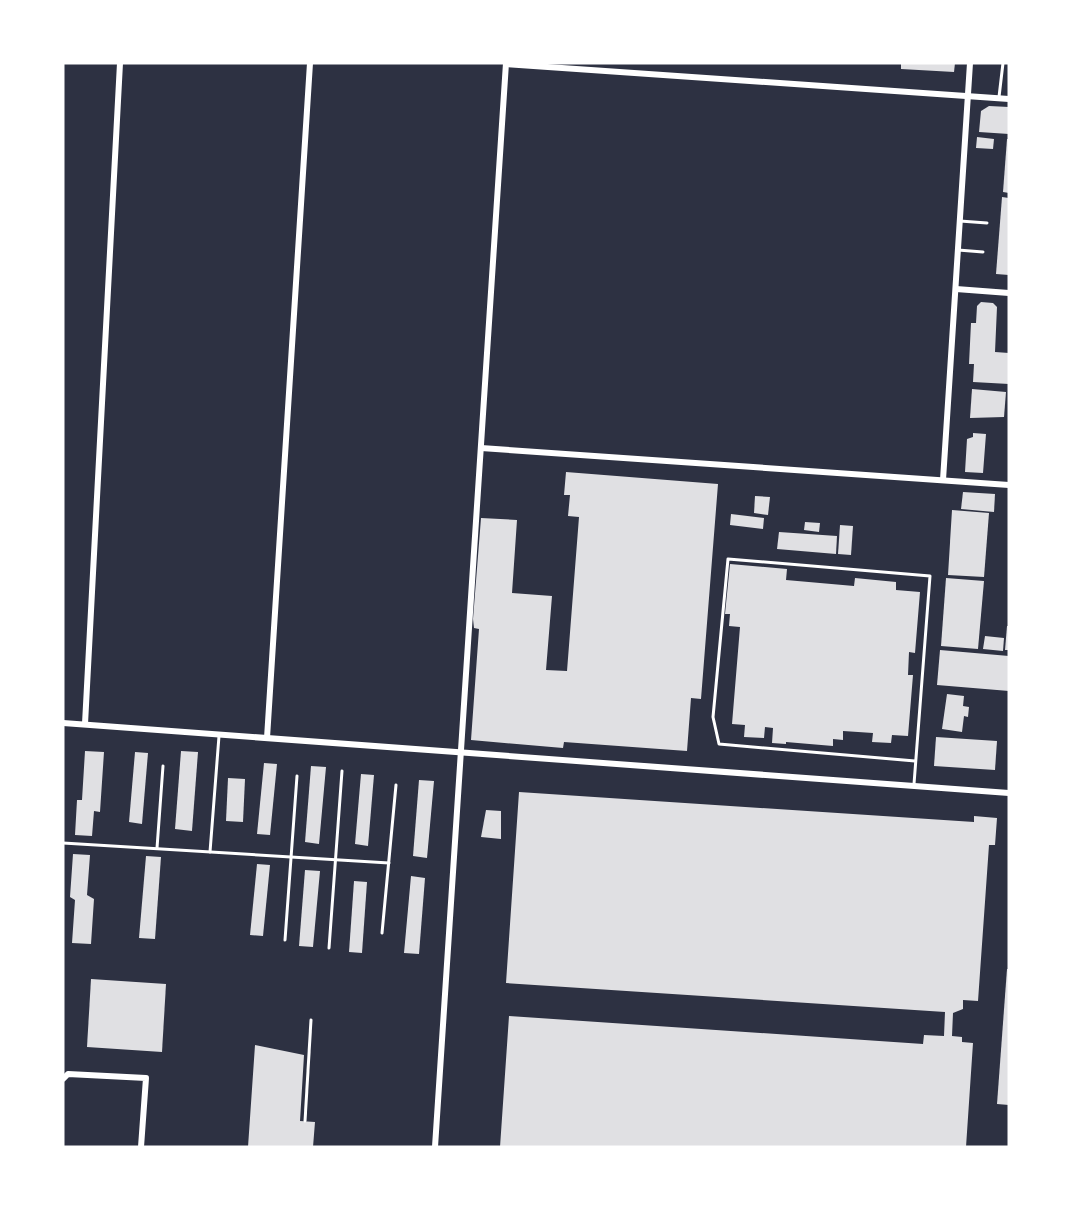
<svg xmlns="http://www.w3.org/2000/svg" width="1072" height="1210" font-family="Signika,sans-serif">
<rect width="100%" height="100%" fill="#2d3142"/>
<g fill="#e0e0e3">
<path d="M 901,63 L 955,63 L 954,72 L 901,69 Z"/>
<path d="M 989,106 L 1009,107 L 1009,134 L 979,132 L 981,111 Z"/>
<path d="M 977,137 L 994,139 L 993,149 L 976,148 Z"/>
<path d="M 1007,139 L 1009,139 L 1009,193 L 1003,192 Z"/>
<path d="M 1002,197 L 1009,198 L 1009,275 L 996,274 Z"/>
<path d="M 981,302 L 993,303 L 997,307 L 995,352 L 1009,353 L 1009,384 L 973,382 L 974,364 L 969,364 L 971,323 L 976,323 L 977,306 Z"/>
<path d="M 972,389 L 1006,392 L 1004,417 L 970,418 Z"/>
<path d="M 973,433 L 986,434 L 983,473 L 965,472 L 967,439 L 973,437 Z"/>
<path d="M 566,472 L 718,484 L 701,699 L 691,698 L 687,751 L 564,742 L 563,748 L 471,740 L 479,629 L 474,628 L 473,619 L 481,518 L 517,520 L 512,593 L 552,596 L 546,670 L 567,671 L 579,517 L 568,516 L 570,495 L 564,495 Z"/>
<path d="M 963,492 L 995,494 L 994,512 L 961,509 Z"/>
<path d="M 755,496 L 770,497 L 768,515 L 754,513 Z"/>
<path d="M 952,510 L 989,513 L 984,577 L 948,575 Z"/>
<path d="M 731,514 L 764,518 L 763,529 L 730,525 Z"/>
<path d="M 805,522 L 820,523 L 819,532 L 804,530 Z"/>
<path d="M 840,525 L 853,526 L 851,555 L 838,554 Z"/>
<path d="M 779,532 L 837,536 L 836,554 L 777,549 Z"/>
<path d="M 730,564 L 787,569 L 786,580 L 854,586 L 855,578 L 896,582 L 896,590 L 920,592 L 915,653 L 909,652 L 908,675 L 913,675 L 908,736 L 892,735 L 891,743 L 872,742 L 873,733 L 843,731 L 843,740 L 833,739 L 833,746 L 786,742 L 786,744 L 772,743 L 773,728 L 765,727 L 764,738 L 744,737 L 745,725 L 732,724 L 740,627 L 729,626 L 730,614 L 725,614 Z"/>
<path d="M 946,578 L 984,581 L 978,649 L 941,646 Z"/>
<path d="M 1007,626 L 1009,626 L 1009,650 L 1005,650 Z"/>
<path d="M 985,636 L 1004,638 L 1003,651 L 983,649 Z"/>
<path d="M 940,650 L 1009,656 L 1009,691 L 937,685 Z"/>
<path d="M 947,694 L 964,696 L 963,706 L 969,707 L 968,717 L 964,716 L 962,732 L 942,729 Z"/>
<path d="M 936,737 L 997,741 L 995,770 L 934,766 Z"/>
<path d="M 85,751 L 104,752 L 100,812 L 94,811 L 92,836 L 75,835 L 77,800 L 82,800 Z"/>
<path d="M 181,751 L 198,752 L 192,831 L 175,829 Z"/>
<path d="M 135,752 L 148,753 L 142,824 L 129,822 Z"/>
<path d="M 264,763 L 277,764 L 270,835 L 257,834 Z"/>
<path d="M 311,766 L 326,767 L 319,844 L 305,842 Z"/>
<path d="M 361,774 L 374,775 L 368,846 L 355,844 Z"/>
<path d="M 228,778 L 245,779 L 243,822 L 226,821 Z"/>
<path d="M 419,780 L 434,781 L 427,858 L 413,856 Z"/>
<path d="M 519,792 L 974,822 L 974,816 L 997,818 L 995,845 L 989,845 L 978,1001 L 963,1000 L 963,1009 L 953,1013 L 952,1036 L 962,1037 L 962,1042 L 973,1043 L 966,1147 L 500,1147 L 509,1016 L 923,1044 L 924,1035 L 944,1036 L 945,1012 L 506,983 Z"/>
<path d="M 486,810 L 501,811 L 501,839 L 481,837 Z"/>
<path d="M 73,854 L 90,855 L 87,895 L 94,899 L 91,944 L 72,943 L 75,900 L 70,897 Z"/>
<path d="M 146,856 L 161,857 L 155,939 L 139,938 Z"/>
<path d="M 257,864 L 270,865 L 263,936 L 250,935 Z"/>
<path d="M 305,870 L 320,871 L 313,947 L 299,946 Z"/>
<path d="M 411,876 L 425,878 L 419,954 L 404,953 Z"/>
<path d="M 354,881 L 367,882 L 362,953 L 349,952 Z"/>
<path d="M 1007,969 L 1009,969 L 1009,1105 L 997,1104 Z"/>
<path d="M 91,979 L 166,984 L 162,1052 L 87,1047 Z"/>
<path d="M 255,1045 L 304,1055 L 300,1121 L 315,1122 L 313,1147 L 248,1147 Z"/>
</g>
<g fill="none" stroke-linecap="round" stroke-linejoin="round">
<g stroke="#fff" stroke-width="3">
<path d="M 999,97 L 1003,63"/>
<path d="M 960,221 L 987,223"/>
<path d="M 958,250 L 983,252"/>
<path d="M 914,784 L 930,576 L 728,559 L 713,717 L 719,744 L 915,761"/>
<path d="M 63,843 L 389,863"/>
<path d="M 157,848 L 163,766"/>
<path d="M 210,852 L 219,736"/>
<path d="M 382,933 L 396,785"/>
<path d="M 285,940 L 297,776"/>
<path d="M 329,948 L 342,771"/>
<path d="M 305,1121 L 311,1020"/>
</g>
<g stroke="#fff" stroke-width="6">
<path d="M 506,64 L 1009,99"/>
<path d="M 956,289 L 1009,293"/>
<path d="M 481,448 L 1009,485"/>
<path d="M 943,480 L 970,63"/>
<path d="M 63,723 L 1009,793"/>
<path d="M 85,724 L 120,63"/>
<path d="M 267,738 L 310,63"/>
<path d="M 63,1079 L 68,1074 L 146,1078 L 141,1147"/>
<path d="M 435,1147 L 506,63"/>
</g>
</g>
<rect width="1072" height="1210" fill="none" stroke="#ffffff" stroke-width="129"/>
</svg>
